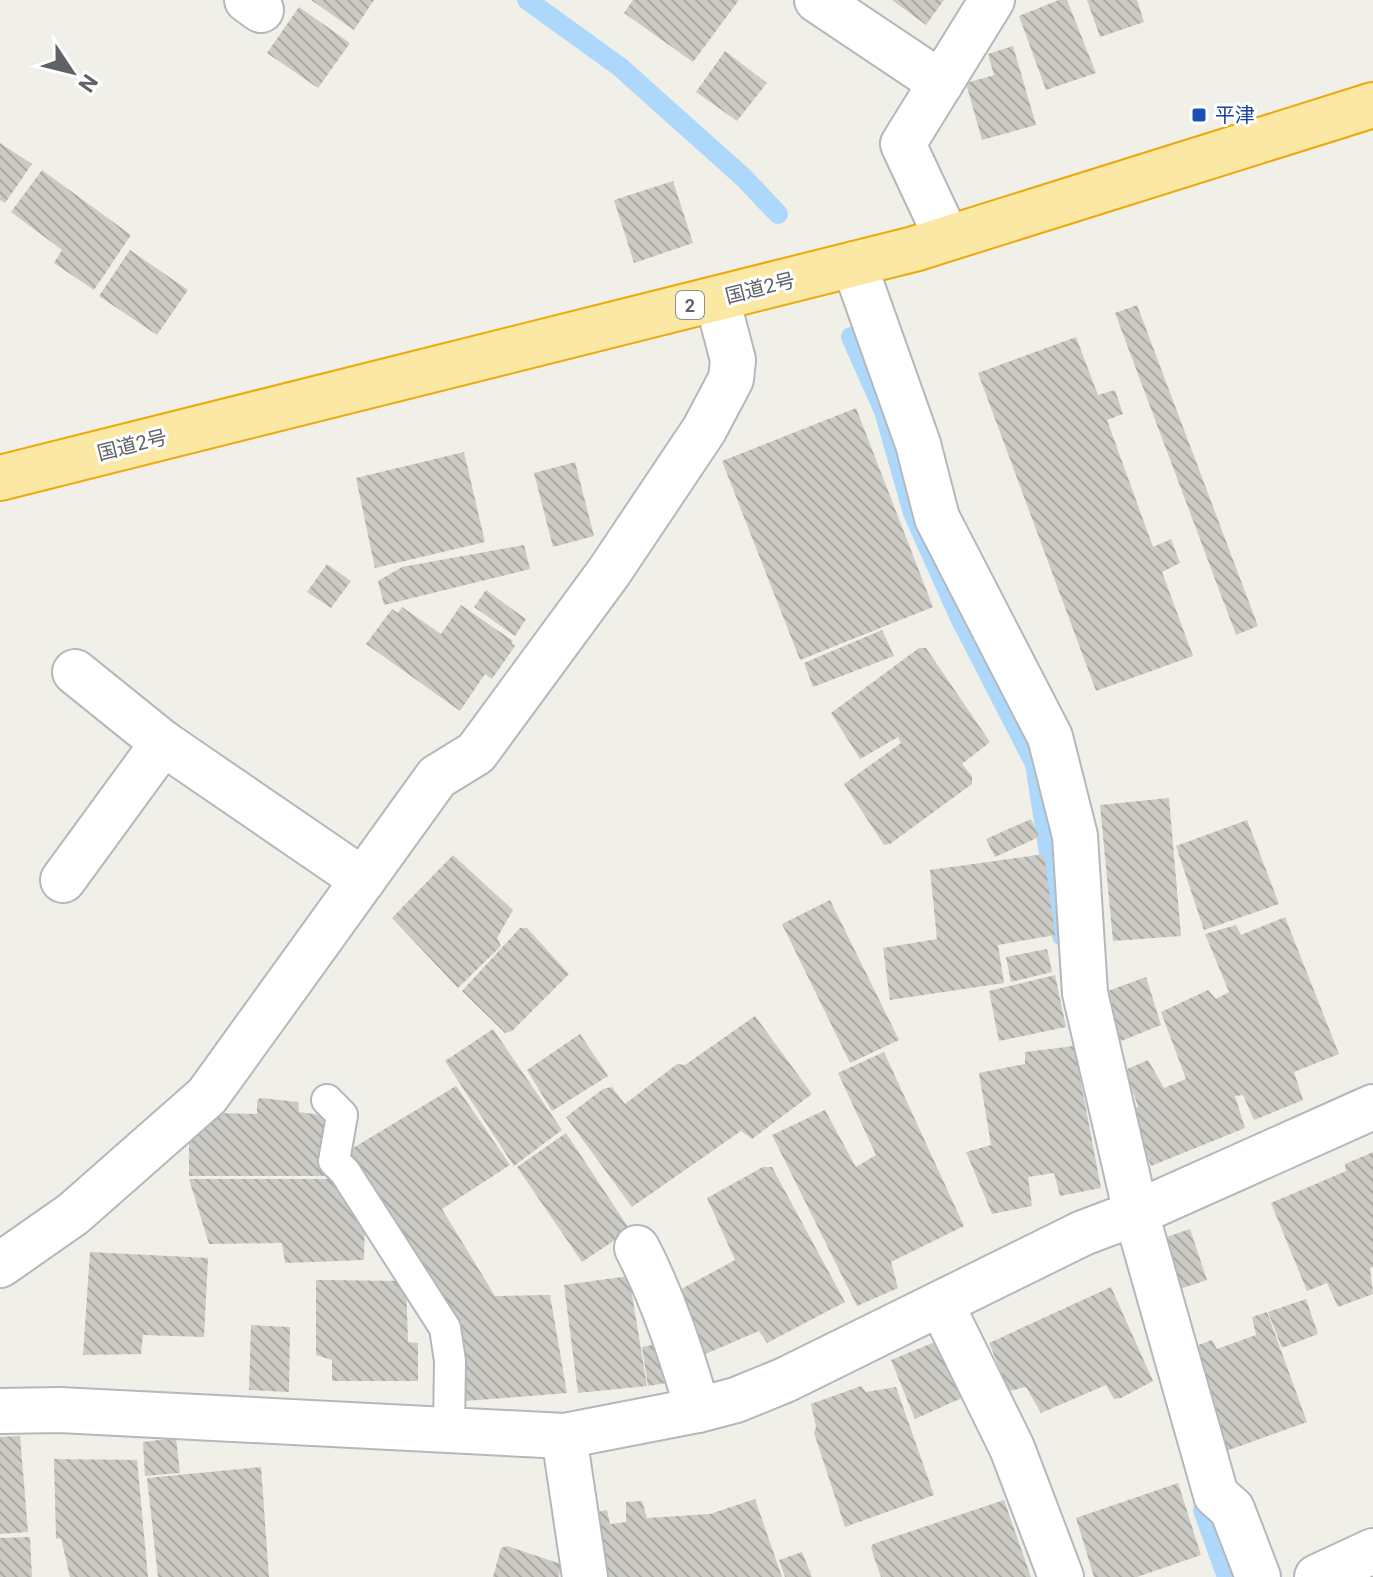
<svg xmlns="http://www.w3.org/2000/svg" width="1373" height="1577" font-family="Roboto,'Noto Sans JP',sans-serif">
<defs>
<pattern id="building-back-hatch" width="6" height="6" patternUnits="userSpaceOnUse" patternTransform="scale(2)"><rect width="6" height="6" fill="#cccac4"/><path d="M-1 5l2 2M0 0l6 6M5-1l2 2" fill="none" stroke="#a9a8a3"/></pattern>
</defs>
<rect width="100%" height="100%" fill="#f0efe8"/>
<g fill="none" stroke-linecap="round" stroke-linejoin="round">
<g stroke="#add8fb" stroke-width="20">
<path d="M 527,0 L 620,67 L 744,178 L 778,214"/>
<path d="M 851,337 L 884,411 L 913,513 L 959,616 L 1035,764 L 1062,936"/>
<path d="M 1203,1510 L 1227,1577"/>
</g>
</g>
<g fill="url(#building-back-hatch)">
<path d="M 311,0 L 374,0 L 354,30 Z"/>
<path d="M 633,0 L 739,0 L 693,62 L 624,13 Z"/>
<path d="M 892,0 L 944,0 L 926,25 Z"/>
<path d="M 1059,0 L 1067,0 L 1096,73 L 1046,90 L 1019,16 Z"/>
<path d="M 1087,0 L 1137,0 L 1144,22 L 1100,37 Z"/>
<path d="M 299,7 L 350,43 L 318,88 L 267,53 Z"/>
<path d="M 1013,46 L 1036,125 L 982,140 L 966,83 L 994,75 L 988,54 Z"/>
<path d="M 725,51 L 767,83 L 737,121 L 696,92 Z"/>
<path d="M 0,143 L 32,164 L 5,203 L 0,200 Z"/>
<path d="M 42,170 L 131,235 L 94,290 L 54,263 L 62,250 L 11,212 Z"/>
<path d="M 673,181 L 693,243 L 634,263 L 614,200 Z"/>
<path d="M 130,250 L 188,290 L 157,335 L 99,296 Z"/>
<path d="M 1137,305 L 1258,626 L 1236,635 L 1115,313 Z"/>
<path d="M 1076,337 L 1098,395 L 1115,390 L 1123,414 L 1107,420 L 1153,547 L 1171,539 L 1180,563 L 1162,572 L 1193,656 L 1096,691 L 978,373 Z"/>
<path d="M 856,408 L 933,607 L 800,660 L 722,461 Z"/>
<path d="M 464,452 L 485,542 L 375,568 L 356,478 Z"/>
<path d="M 575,462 L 594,536 L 553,547 L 534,473 Z"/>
<path d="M 524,545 L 530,569 L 384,605 L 378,581 L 402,567 Z"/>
<path d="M 327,564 L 351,581 L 331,608 L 307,592 Z"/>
<path d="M 486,590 L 526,619 L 515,636 L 474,607 Z"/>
<path d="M 461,605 L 513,641 L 511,643 L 515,646 L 492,679 L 485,674 L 460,711 L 366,644 L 392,609 L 398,613 L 402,607 L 441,634 Z"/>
<path d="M 882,630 L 894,656 L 813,687 L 804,663 Z"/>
<path d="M 919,648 L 926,648 L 990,742 L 962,764 L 972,776 L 972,784 L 890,844 L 884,845 L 844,784 L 901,743 L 898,737 L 860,759 L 831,713 Z"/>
<path d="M 1169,798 L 1181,936 L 1113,941 L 1100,805 Z"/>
<path d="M 1031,819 L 1039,837 L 995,857 L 986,839 Z"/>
<path d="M 1247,820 L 1279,904 L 1204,930 L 1176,846 Z"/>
<path d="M 1044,854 L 1055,935 L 998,945 L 1004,983 L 890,1000 L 883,948 L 937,939 L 930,870 Z"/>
<path d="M 453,855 L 513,910 L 497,938 L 501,946 L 458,988 L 392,918 Z"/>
<path d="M 830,900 L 899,1040 L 850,1063 L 782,924 Z"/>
<path d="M 1285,917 L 1339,1054 L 1294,1072 L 1303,1100 L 1254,1120 L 1243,1095 L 1235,1096 L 1245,1128 L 1151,1166 L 1131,1115 L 1138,1106 L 1125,1070 L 1148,1060 L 1164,1088 L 1186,1079 L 1161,1012 L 1208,990 L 1216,999 L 1229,992 L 1205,934 L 1236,925 L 1241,935 Z"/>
<path d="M 520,928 L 527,928 L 569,974 L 512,1031 L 505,1033 L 462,991 Z"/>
<path d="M 1047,949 L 1052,972 L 1011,982 L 1006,957 Z"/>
<path d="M 1055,975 L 1066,1027 L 999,1041 L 989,991 Z"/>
<path d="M 1146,977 L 1161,1025 L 1121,1041 L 1105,992 Z"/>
<path d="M 755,1016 L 812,1094 L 752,1139 L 741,1131 L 632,1207 L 566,1117 L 603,1089 L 612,1087 L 625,1104 L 677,1064 L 685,1065 Z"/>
<path d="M 493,1029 L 562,1130 L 514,1166 L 445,1061 Z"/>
<path d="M 580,1034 L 608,1076 L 552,1111 L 527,1070 Z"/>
<path d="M 1074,1046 L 1101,1188 L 1060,1196 L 1054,1173 L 1028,1177 L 1032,1206 L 992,1214 L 966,1152 L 991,1145 L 979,1073 L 1025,1064 L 1025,1052 Z"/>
<path d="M 884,1052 L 964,1226 L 891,1262 L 898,1288 L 857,1306 L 772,1135 L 825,1110 L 856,1167 L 876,1155 L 838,1073 Z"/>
<path d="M 456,1086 L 510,1165 L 442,1209 L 495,1296 L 550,1295 L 567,1393 L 466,1401 L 451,1318 L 348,1151 Z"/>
<path d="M 260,1098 L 298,1102 L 299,1112 L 328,1116 L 324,1176 L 189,1176 L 189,1140 L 220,1113 L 257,1114 L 257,1101 Z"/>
<path d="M 566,1133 L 630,1230 L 582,1262 L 517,1167 Z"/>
<path d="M 1373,1152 L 1373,1267 L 1370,1268 L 1373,1294 L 1338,1307 L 1327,1283 L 1307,1291 L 1271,1203 L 1346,1171 L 1345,1164 Z"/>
<path d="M 763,1167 L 772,1167 L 845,1302 L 767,1343 L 759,1331 L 703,1355 L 674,1293 L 735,1260 L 707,1198 Z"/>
<path d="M 189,1179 L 335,1179 L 365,1216 L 364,1260 L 285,1263 L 282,1243 L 209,1244 Z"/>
<path d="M 1190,1229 L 1207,1280 L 1171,1292 L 1155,1241 Z"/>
<path d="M 90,1252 L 208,1258 L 204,1337 L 143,1335 L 141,1354 L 83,1355 Z"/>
<path d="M 629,1276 L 647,1386 L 578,1393 L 564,1285 Z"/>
<path d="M 316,1280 L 406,1281 L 408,1342 L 418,1343 L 418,1381 L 332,1381 L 332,1360 L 316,1355 Z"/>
<path d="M 1111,1287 L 1153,1381 L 1121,1398 L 1114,1399 L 1106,1385 L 1041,1413 L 1026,1387 L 1009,1391 L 989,1343 Z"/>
<path d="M 1306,1299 L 1318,1334 L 1282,1348 L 1268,1312 Z"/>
<path d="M 1267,1312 L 1307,1422 L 1215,1455 L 1180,1352 L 1212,1340 L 1217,1349 L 1256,1335 L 1252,1317 Z"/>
<path d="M 251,1325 L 290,1327 L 289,1392 L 249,1390 Z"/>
<path d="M 947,1337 L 973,1393 L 915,1419 L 891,1360 Z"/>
<path d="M 667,1342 L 672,1382 L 648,1386 L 642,1347 Z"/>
<path d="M 861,1386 L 866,1392 L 896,1387 L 934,1495 L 845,1527 L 814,1433 L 816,1427 L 811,1404 Z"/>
<path d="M 20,1436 L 28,1532 L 0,1534 L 0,1437 Z"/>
<path d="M 176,1438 L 180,1473 L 145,1476 L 143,1442 Z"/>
<path d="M 54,1459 L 137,1460 L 148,1577 L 70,1577 L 61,1538 L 56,1539 Z"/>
<path d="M 261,1467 L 269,1577 L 158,1577 L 147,1478 Z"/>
<path d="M 1178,1483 L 1201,1555 L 1137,1577 L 1094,1577 L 1076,1518 Z"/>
<path d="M 755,1499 L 782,1577 L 605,1577 L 596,1512 L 607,1510 L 610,1524 L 626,1522 L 626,1502 L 642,1501 L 647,1518 L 710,1514 Z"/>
<path d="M 1004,1500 L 1031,1577 L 881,1577 L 871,1548 L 873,1544 Z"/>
<path d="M 30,1537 L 32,1577 L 0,1577 L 0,1538 Z"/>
<path d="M 507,1546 L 561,1564 L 559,1577 L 493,1577 L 501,1548 Z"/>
<path d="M 802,1552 L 812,1577 L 785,1577 L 779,1560 Z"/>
</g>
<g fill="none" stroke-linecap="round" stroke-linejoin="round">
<defs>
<path id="service" d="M 327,1100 L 342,1115 L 334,1161 L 345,1172 L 445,1328 L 450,1361 L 449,1430"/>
<g id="minor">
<path d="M 247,0 L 261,10"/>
<path d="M 817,0 L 941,83"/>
<path d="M 947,238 L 903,144 L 992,0"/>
<path d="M 854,264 L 918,444 L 937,518 L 1050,737 L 1075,836 L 1085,993 L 1136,1213 L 1216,1495 L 1232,1509 L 1258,1577"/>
<path d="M 75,672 L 163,743 L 363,880"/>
<path d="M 63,880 L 163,743"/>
<path d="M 637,1248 C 664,1300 681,1354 698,1410"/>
<path d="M 0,1265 L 73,1214 L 207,1096 L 437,777 L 476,753 L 609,572 L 704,430 L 731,379 L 733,360 L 717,299"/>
<path d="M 941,1304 L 1012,1448 L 1061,1577"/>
<path d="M 0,1411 L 60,1410 L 564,1436 L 698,1410 L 736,1400 L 785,1380 L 1083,1233 L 1136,1213 L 1373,1107"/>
<path d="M 564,1436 L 585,1577"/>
<path d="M 1317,1577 L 1373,1551"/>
</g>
<path id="trunk" d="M 0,478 L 914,249 L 1373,105"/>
</defs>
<use href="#service" stroke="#b5b8bb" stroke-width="34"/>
<use href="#minor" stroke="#b5b8bb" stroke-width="48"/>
<use href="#trunk" stroke="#eda90b" stroke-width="48"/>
<use href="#service" stroke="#fff" stroke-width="30"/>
<use href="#minor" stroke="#fff" stroke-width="44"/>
<use href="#trunk" stroke="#fae8a4" stroke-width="44"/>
</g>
<rect fill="#1a4fb4" stroke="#fff" stroke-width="3" x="1191" y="107" width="16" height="16" rx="4"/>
<g text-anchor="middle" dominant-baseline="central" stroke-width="6" stroke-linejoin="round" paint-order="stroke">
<rect fill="#fff" stroke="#8f9295" stroke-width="2" x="676" y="291" width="28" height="28" rx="6"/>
<g font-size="18" font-weight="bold" fill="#5f6367">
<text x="690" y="305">2</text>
</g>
<g font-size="20" fill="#164399" stroke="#fff" text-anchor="start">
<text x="1215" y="115">平津</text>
</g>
<g font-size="20" fill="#5f6367" stroke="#fff">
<text transform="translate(760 288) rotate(-14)">国道2号</text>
<text transform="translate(132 445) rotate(-14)">国道2号</text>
</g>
</g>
<g transform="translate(72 72) rotate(125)" stroke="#ffffff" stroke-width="6" paint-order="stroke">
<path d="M0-6L14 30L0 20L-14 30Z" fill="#5f6367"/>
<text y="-12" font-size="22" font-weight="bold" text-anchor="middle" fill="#5f6367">N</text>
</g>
</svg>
